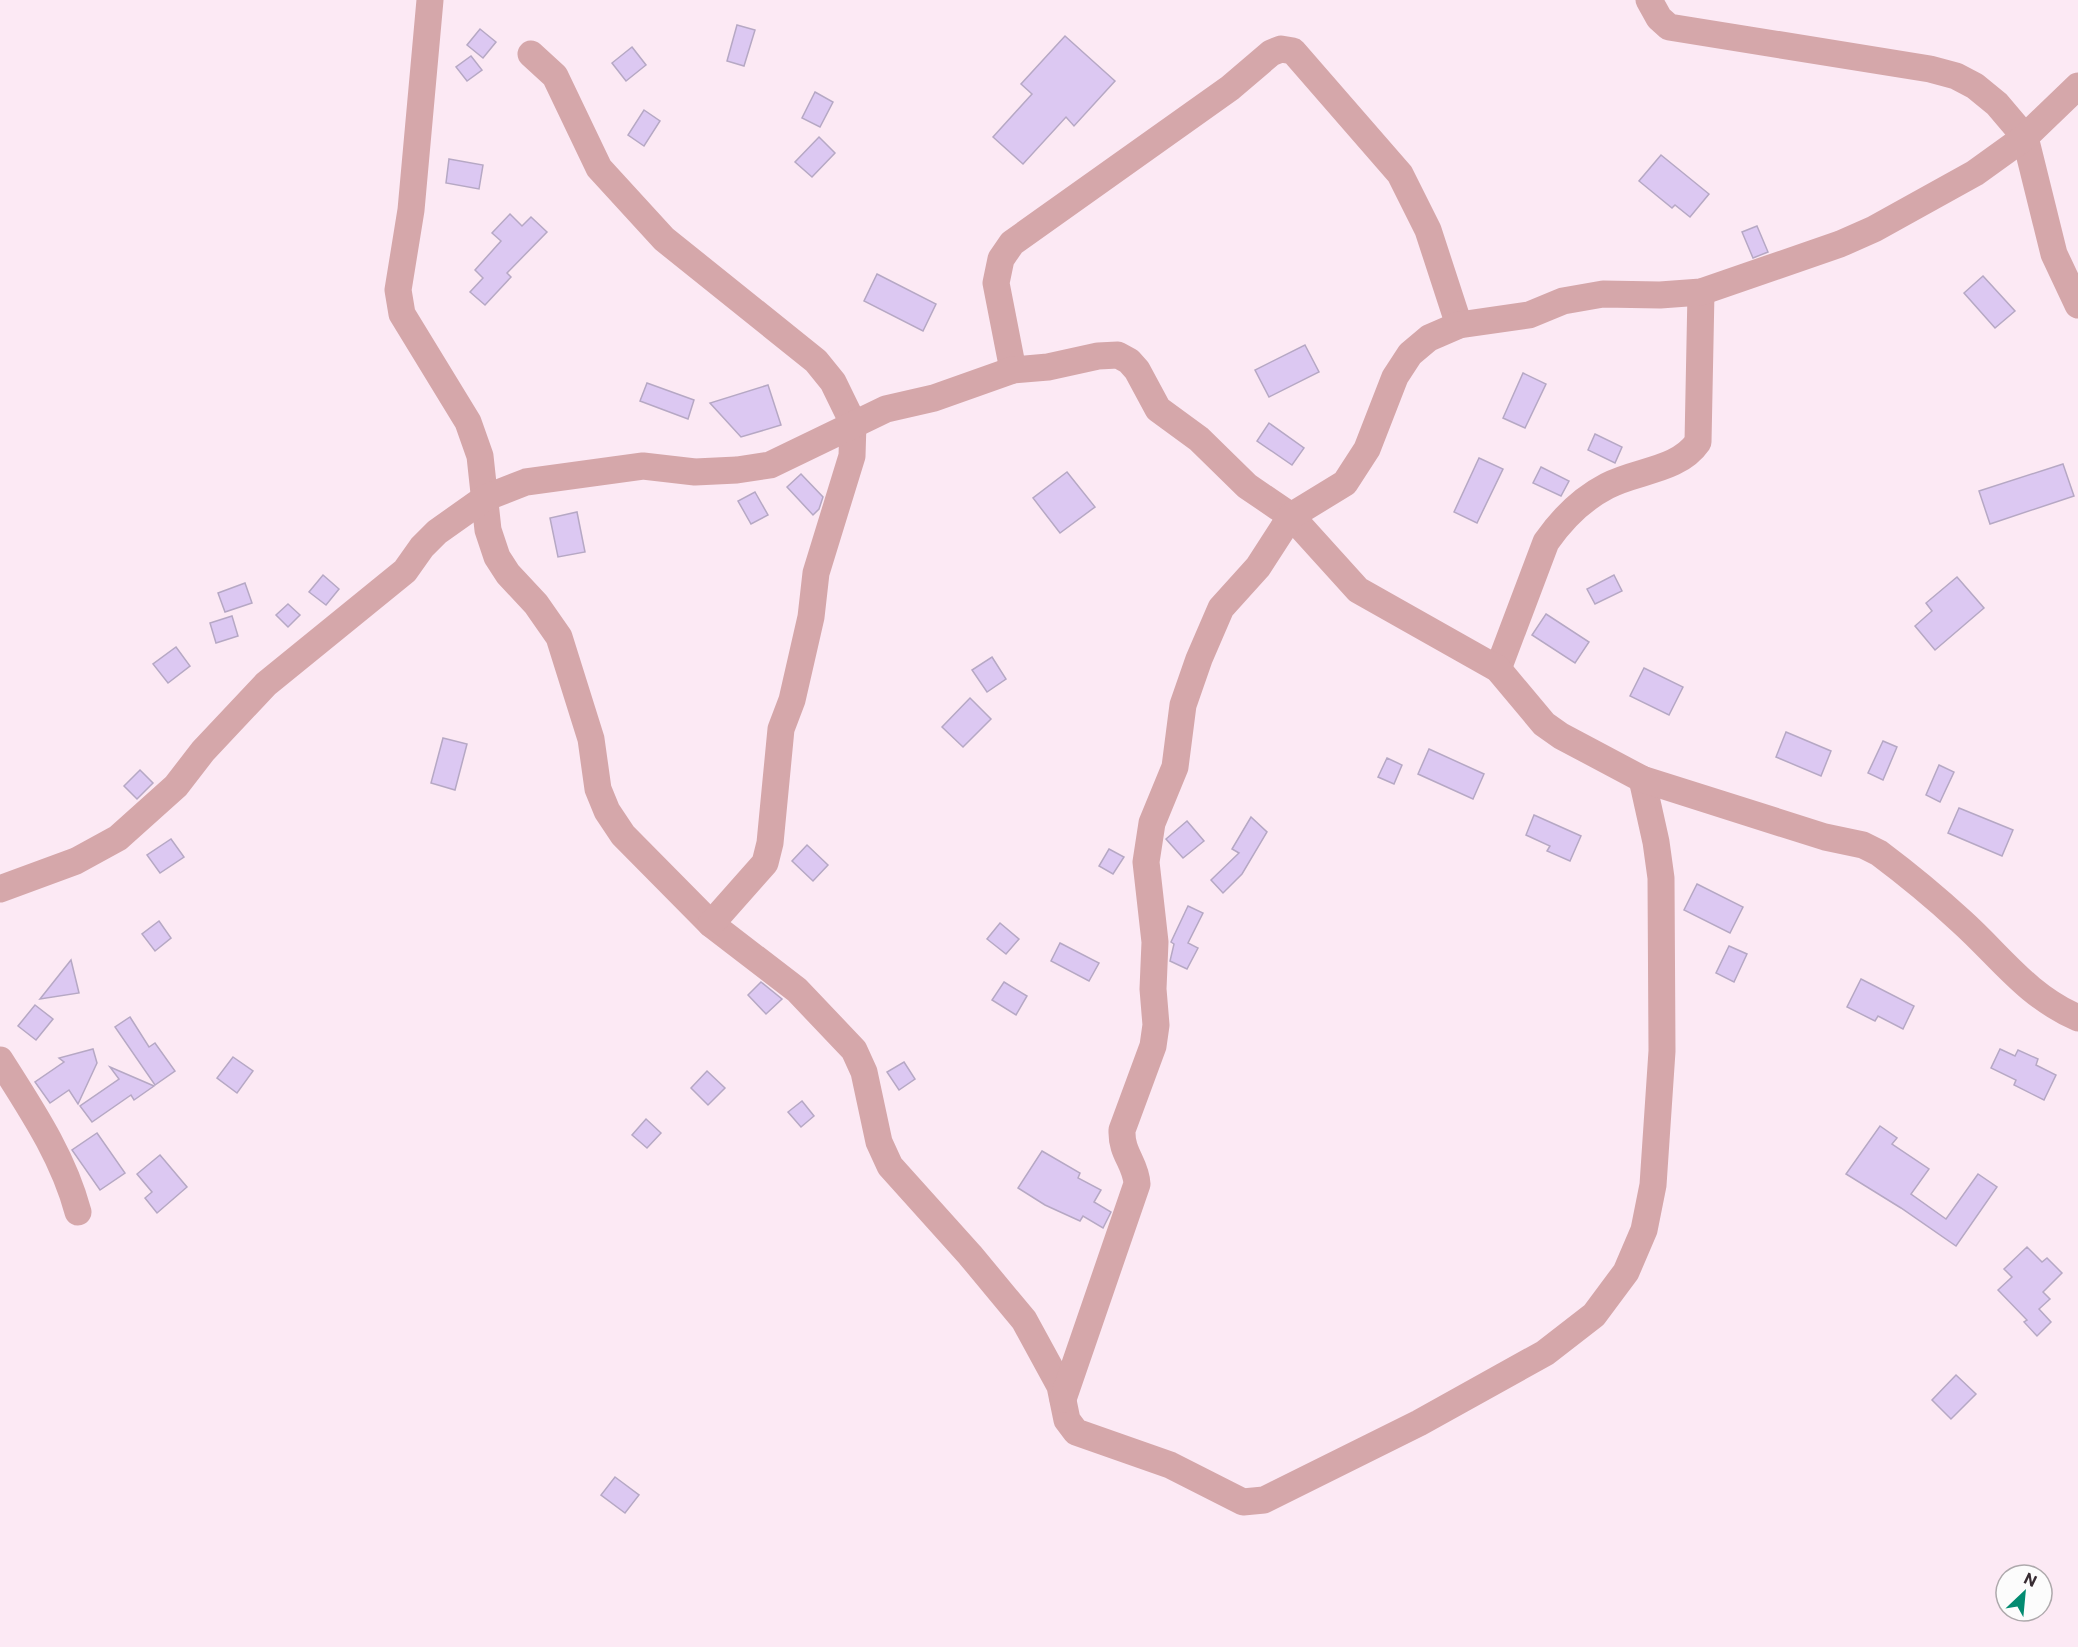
<svg xmlns="http://www.w3.org/2000/svg" width="2078" height="1647" font-family="Commissioner,sans-serif">
<rect width="100%" height="100%" fill="#fce9f4"/>
<g fill="#dcc8f2" stroke="#b6a8c4" stroke-width="1.5">
<path d="M 737,25 L 755,30 L 744,66 L 727,61 Z"/>
<path d="M 480,29 L 496,42 L 483,58 L 467,45 Z"/>
<path d="M 1065,36 L 1115,81 L 1074,126 L 1066,117 L 1023,164 L 993,137 L 1032,94 L 1021,84 Z"/>
<path d="M 632,47 L 646,65 L 626,81 L 612,63 Z"/>
<path d="M 471,56 L 482,70 L 467,81 L 456,67 Z"/>
<path d="M 815,92 L 833,102 L 820,127 L 802,118 Z"/>
<path d="M 644,110 L 660,121 L 644,146 L 628,135 Z"/>
<path d="M 819,137 L 835,153 L 812,177 L 795,162 Z"/>
<path d="M 1661,155 L 1709,194 L 1690,217 L 1675,205 L 1672,208 L 1639,181 Z"/>
<path d="M 449,159 L 483,165 L 479,189 L 446,183 Z"/>
<path d="M 510,214 L 522,226 L 531,217 L 547,232 L 507,273 L 511,277 L 485,305 L 470,292 L 483,278 L 475,270 L 501,241 L 492,233 Z"/>
<path d="M 1757,226 L 1768,252 L 1753,258 L 1742,232 Z"/>
<path d="M 877,274 L 936,304 L 923,331 L 864,301 Z"/>
<path d="M 1983,276 L 2015,311 L 1995,328 L 1964,293 Z"/>
<path d="M 1305,345 L 1319,372 L 1269,397 L 1255,370 Z"/>
<path d="M 1523,373 L 1546,384 L 1525,428 L 1503,418 Z"/>
<path d="M 647,383 L 694,400 L 688,419 L 640,401 Z"/>
<path d="M 768,385 L 781,425 L 741,437 L 710,403 Z"/>
<path d="M 1269,423 L 1304,448 L 1292,465 L 1257,441 Z"/>
<path d="M 1595,434 L 1622,447 L 1615,463 L 1588,450 Z"/>
<path d="M 1479,458 L 1503,469 L 1477,523 L 1454,512 Z"/>
<path d="M 2063,464 L 2074,496 L 1990,524 L 1979,491 Z"/>
<path d="M 1541,467 L 1569,481 L 1561,496 L 1533,483 Z"/>
<path d="M 1067,472 L 1095,507 L 1060,533 L 1033,498 Z"/>
<path d="M 801,474 L 823,497 L 819,509 L 813,515 L 787,487 Z"/>
<path d="M 755,492 L 768,515 L 751,524 L 738,501 Z"/>
<path d="M 577,512 L 585,552 L 558,557 L 550,518 Z"/>
<path d="M 323,575 L 339,589 L 326,605 L 309,592 Z"/>
<path d="M 1614,575 L 1622,591 L 1595,604 L 1587,589 Z"/>
<path d="M 1957,577 L 1984,608 L 1935,650 L 1915,626 L 1932,611 L 1926,603 Z"/>
<path d="M 245,583 L 252,603 L 225,612 L 218,593 Z"/>
<path d="M 288,604 L 300,615 L 288,627 L 276,615 Z"/>
<path d="M 1546,614 L 1589,642 L 1575,663 L 1532,635 Z"/>
<path d="M 232,616 L 238,636 L 216,643 L 210,623 Z"/>
<path d="M 176,647 L 190,666 L 168,683 L 153,664 Z"/>
<path d="M 992,657 L 1006,679 L 987,692 L 972,670 Z"/>
<path d="M 1644,668 L 1683,687 L 1669,715 L 1630,696 Z"/>
<path d="M 970,698 L 991,719 L 963,747 L 942,727 Z"/>
<path d="M 1786,732 L 1831,751 L 1821,776 L 1776,757 Z"/>
<path d="M 443,738 L 467,744 L 455,790 L 431,783 Z"/>
<path d="M 1883,741 L 1897,747 L 1883,780 L 1868,773 Z"/>
<path d="M 1429,749 L 1484,774 L 1473,799 L 1418,774 Z"/>
<path d="M 1387,758 L 1402,765 L 1394,784 L 1378,777 Z"/>
<path d="M 1939,765 L 1954,772 L 1940,802 L 1926,795 Z"/>
<path d="M 140,770 L 153,783 L 137,799 L 124,786 Z"/>
<path d="M 1959,808 L 2013,830 L 2002,856 L 1948,833 Z"/>
<path d="M 1534,815 L 1581,836 L 1570,861 L 1547,851 L 1550,846 L 1526,835 Z"/>
<path d="M 1251,817 L 1267,832 L 1242,874 L 1223,893 L 1211,880 L 1239,853 L 1232,849 Z"/>
<path d="M 1187,821 L 1204,841 L 1183,858 L 1166,839 Z"/>
<path d="M 171,839 L 184,857 L 160,873 L 147,855 Z"/>
<path d="M 807,845 L 828,865 L 813,881 L 792,861 Z"/>
<path d="M 1109,849 L 1124,857 L 1113,874 L 1099,866 Z"/>
<path d="M 1697,884 L 1743,907 L 1730,933 L 1684,910 Z"/>
<path d="M 1188,906 L 1203,913 L 1188,943 L 1198,948 L 1187,969 L 1170,961 L 1174,944 L 1171,942 Z"/>
<path d="M 159,921 L 171,938 L 155,951 L 142,934 Z"/>
<path d="M 1000,923 L 1019,939 L 1006,954 L 987,939 Z"/>
<path d="M 1060,943 L 1099,963 L 1089,981 L 1051,961 Z"/>
<path d="M 1729,946 L 1747,954 L 1734,982 L 1716,973 Z"/>
<path d="M 71,960 L 79,993 L 40,999 Z"/>
<path d="M 1861,979 L 1914,1006 L 1903,1029 L 1878,1016 L 1875,1021 L 1847,1007 Z"/>
<path d="M 761,982 L 782,999 L 766,1014 L 748,995 Z"/>
<path d="M 1004,982 L 1027,996 L 1016,1015 L 992,1000 Z"/>
<path d="M 35,1005 L 53,1019 L 36,1040 L 18,1026 Z"/>
<path d="M 130,1017 L 149,1047 L 155,1043 L 175,1071 L 155,1085 L 115,1027 Z"/>
<path d="M 93,1049 L 97,1063 L 78,1104 L 69,1090 L 50,1103 L 35,1082 L 64,1062 L 59,1058 Z"/>
<path d="M 2000,1049 L 2015,1056 L 2018,1050 L 2038,1059 L 2036,1065 L 2056,1075 L 2044,1100 L 2014,1085 L 2016,1080 L 1991,1068 Z"/>
<path d="M 233,1057 L 253,1071 L 237,1093 L 217,1078 Z"/>
<path d="M 904,1062 L 915,1079 L 899,1090 L 887,1072 Z"/>
<path d="M 110,1067 L 154,1086 L 134,1100 L 131,1095 L 92,1122 L 80,1106 L 119,1079 Z"/>
<path d="M 707,1071 L 725,1088 L 708,1105 L 691,1088 Z"/>
<path d="M 802,1101 L 814,1116 L 801,1127 L 788,1112 Z"/>
<path d="M 646,1119 L 661,1133 L 647,1148 L 632,1135 Z"/>
<path d="M 1880,1126 L 1897,1138 L 1892,1144 L 1929,1169 L 1911,1194 L 1946,1219 L 1978,1174 L 1997,1187 L 1956,1246 L 1901,1208 L 1846,1174 Z"/>
<path d="M 97,1133 L 125,1173 L 100,1190 L 72,1150 Z"/>
<path d="M 1042,1151 L 1080,1173 L 1078,1178 L 1101,1190 L 1094,1202 L 1111,1212 L 1103,1228 L 1083,1216 L 1080,1221 L 1045,1205 L 1018,1188 Z"/>
<path d="M 160,1155 L 187,1187 L 157,1213 L 145,1198 L 152,1192 L 137,1174 Z"/>
<path d="M 2027,1247 L 2042,1262 L 2047,1258 L 2062,1273 L 2043,1292 L 2050,1299 L 2039,1309 L 2051,1322 L 2037,1336 L 2024,1322 L 2027,1320 L 1998,1290 L 2012,1277 L 2004,1269 Z"/>
<path d="M 1956,1375 L 1976,1394 L 1951,1419 L 1932,1400 Z"/>
<path d="M 615,1477 L 639,1495 L 625,1513 L 601,1495 Z"/>
</g>
<g fill="none" stroke-linecap="round" stroke-linejoin="round">
<g stroke="#d5a7aa" stroke-width="27">
<path d="M 430,0 L 411,210 L 398,290 L 402,314 L 468,422 L 480,456 L 488,530 L 497,557 L 508,574 L 536,604 L 559,637 L 591,739 L 598,789 L 607,811 L 623,835 L 711,924 L 797,990 L 854,1050 L 864,1072 L 879,1142 L 890,1166 L 970,1255 L 1024,1320 L 1060,1386 L 1067,1420 L 1076,1432 L 1170,1465 L 1243,1502 L 1264,1500 L 1419,1423 L 1545,1353 L 1594,1315 L 1626,1272 L 1644,1230 L 1653,1185 L 1662,1051 L 1661,878 L 1656,842 L 1642,779"/>
<path d="M 1649,0 L 1659,18 L 1669,27 L 1930,69 L 1956,76 L 1975,86 L 1997,104 L 2025,137 L 2054,254 L 2078,305"/>
<path d="M 531,54 L 555,76 L 599,168 L 664,239 L 816,361 L 833,382 L 853,423 L 852,456 L 816,573 L 811,617 L 792,700 L 781,729 L 770,843 L 765,863 L 711,924"/>
<path d="M 1013,370 L 996,283 L 1001,259 L 1012,243 L 1230,88 L 1271,53 L 1281,49 L 1293,51 L 1400,174 L 1428,230 L 1459,325"/>
<path d="M 1498,669 L 1546,542 C 1562,519 1582,499 1607,486 C 1637,470 1678,471 1698,442 L 1701,292"/>
<path d="M 0,889 L 76,861 L 118,838 L 176,786 L 203,751 L 266,684 L 405,571 L 422,547 L 437,532 L 485,498 L 526,482 L 643,466 L 695,472 L 737,470 L 770,465 L 886,409 L 934,398 L 1013,370 L 1048,367 L 1098,356 L 1118,355 L 1129,361 L 1137,370 L 1158,409 L 1199,439 L 1247,486 L 1291,516 L 1358,590 L 1498,669 L 1544,724 L 1561,736 L 1642,779 L 1825,837 L 1863,845 L 1879,853 C 1907,874 1935,897 1961,921 C 2001,957 2026,995 2078,1018"/>
<path d="M 0,1060 C 31,1109 63,1156 78,1212"/>
<path d="M 1063,1399 L 1137,1184 C 1136,1163 1121,1154 1122,1130 L 1153,1046 L 1156,1025 L 1153,989 L 1155,942 L 1146,862 L 1152,823 L 1175,767 L 1183,705 L 1199,659 L 1221,608 L 1258,567 L 1291,516 L 1345,483 L 1367,449 L 1395,377 L 1410,354 L 1429,338 L 1459,325 L 1529,315 L 1563,301 L 1603,294 L 1660,295 L 1701,292 L 1840,244 L 1874,229 L 1975,173 L 2025,137 L 2078,86"/>
</g>
</g>
<g transform="translate(2024 1593) rotate(26)"><circle r="28" fill="#fcfcfc" stroke="#aea9ac" stroke-width="1.5"/>
<path d="M0-4.5L10 22L0 15L-10 22Z" fill="#038b71"/>
<text y="-9" font-size="16" font-weight="bold" text-anchor="middle" fill="#382c33">N</text>
</g>
</svg>
